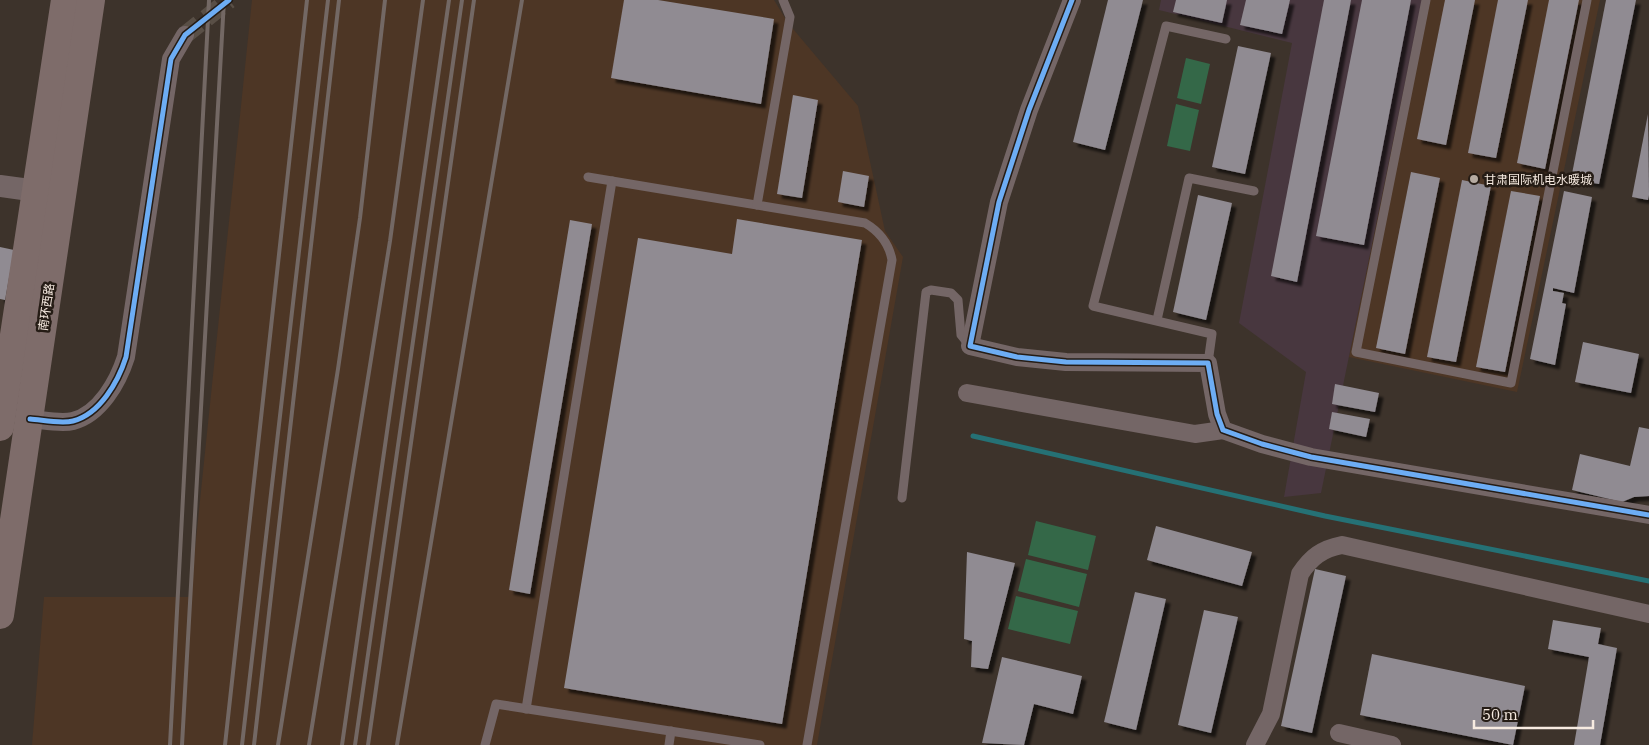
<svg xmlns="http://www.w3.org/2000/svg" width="1649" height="745" font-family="'IBM Plex Serif','Noto Sans SC',serif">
<defs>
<filter id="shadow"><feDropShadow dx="4.5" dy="4.5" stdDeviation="1" flood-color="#0009"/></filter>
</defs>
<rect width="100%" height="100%" fill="#3d332b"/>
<g fill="#4d3625">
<path d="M 252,0 L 774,0 L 788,23 L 858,106 L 885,231 L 903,257 L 817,745 L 32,745 L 44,597 L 190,597 Z"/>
<path d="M 1422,0 L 1600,0 L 1517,392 L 1349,357 Z"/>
</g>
<path fill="#48373f" d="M 1161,0 L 1422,0 L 1321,493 L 1284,497 L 1306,372 L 1239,323 L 1292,43 L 1159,10 Z"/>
<g fill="#346848">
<path d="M 1186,58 L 1210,64 L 1201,104 L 1177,98 Z"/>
<path d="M 1176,104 L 1199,110 L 1190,151 L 1167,146 Z"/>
<path d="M 1036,521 L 1096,536 L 1088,570 L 1028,555 Z"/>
<path d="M 1026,559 L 1087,574 L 1079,607 L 1018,591 Z"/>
<path d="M 1016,596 L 1078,611 L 1070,644 L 1008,629 Z"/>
</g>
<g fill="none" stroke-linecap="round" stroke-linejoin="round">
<path stroke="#257175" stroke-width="5" d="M 973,436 L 1325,516 L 1649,581"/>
</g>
<g fill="#908b92" filter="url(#shadow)">
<path d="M 624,0 L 658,0 L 774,19 L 761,104 L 611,78 Z"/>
<path d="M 1108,0 L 1143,0 L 1105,150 L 1073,142 Z"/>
<path d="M 1176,0 L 1227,0 L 1222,23 L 1173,12 Z"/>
<path d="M 1246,0 L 1290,0 L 1282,34 L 1240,25 Z"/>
<path d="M 1324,0 L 1351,0 L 1297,282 L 1271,276 Z"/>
<path d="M 1362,0 L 1411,0 L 1364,245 L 1316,236 Z"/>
<path d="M 1445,0 L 1475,0 L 1446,145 L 1417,139 Z"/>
<path d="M 1498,0 L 1528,0 L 1496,158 L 1468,153 Z"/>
<path d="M 1549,0 L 1579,0 L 1545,169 L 1517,163 Z"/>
<path d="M 1606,0 L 1636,0 L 1599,184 L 1571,179 Z"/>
<path d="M 1238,46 L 1271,53 L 1245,174 L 1212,167 Z"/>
<path d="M 793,95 L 818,100 L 802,198 L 777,194 Z"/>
<path d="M 1648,114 L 1649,195 L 1648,200 L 1632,197 Z"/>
<path d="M 843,171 L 869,176 L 864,207 L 838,202 Z"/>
<path d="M 1411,172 L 1440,178 L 1405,354 L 1376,348 Z"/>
<path d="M 1462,180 L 1491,186 L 1456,362 L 1427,357 Z"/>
<path d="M 1511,191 L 1540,196 L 1505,372 L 1476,367 Z"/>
<path d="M 1564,191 L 1592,197 L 1574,293 L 1553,288 L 1553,291 L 1564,293 L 1562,303 L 1566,304 L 1555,365 L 1530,359 Z"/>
<path d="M 1198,195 L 1232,203 L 1206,320 L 1173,312 Z"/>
<path d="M 737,219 L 862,240 L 782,724 L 564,688 L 638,238 L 732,254 Z"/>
<path d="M 570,220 L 592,224 L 530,594 L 509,590 Z"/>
<path d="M 0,247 L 14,250 L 5,300 L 0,299 Z"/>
<path d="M 1583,342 L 1639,354 L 1631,393 L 1575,382 Z"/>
<path d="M 1335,384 L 1379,393 L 1375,412 L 1332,404 Z"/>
<path d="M 1332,412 L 1370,419 L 1366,437 L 1329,429 Z"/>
<path d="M 1639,427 L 1649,429 L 1649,496 L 1634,497 L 1622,502 L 1572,490 L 1580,454 L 1630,466 Z"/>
<path d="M 1156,526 L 1252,552 L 1242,586 L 1147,560 Z"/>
<path d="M 967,552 L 1015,563 L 988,669 L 971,667 L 972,641 L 964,639 Z"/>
<path d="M 1315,569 L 1346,576 L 1312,733 L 1281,726 Z"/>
<path d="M 1135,592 L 1166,599 L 1136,730 L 1104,722 Z"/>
<path d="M 1204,610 L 1238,617 L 1211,733 L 1178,725 Z"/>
<path d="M 1553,620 L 1601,628 L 1598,644 L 1617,648 L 1600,745 L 1574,745 L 1589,657 L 1548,649 Z"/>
<path d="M 1372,654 L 1525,686 L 1513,745 L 1360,715 Z"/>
<path d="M 1002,657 L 1082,676 L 1073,714 L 1034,704 L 1024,745 L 982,743 Z"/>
</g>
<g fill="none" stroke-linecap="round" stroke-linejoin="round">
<path stroke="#594f46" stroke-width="18" stroke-dasharray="18 9" stroke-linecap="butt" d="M 185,35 L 229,0"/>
<g stroke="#746666" stroke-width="9">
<path d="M 1426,0 L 1356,352 L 1511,383 L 1587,0"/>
<path d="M 588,177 L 865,223 C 880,232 889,243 892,260 L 807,745"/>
<path d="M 757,205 L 790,17 L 783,0"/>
<path d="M 1157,320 L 1189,178 L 1254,191"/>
<path d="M 1208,363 L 1212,334 L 1093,306 L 1166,26 L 1226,39"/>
<path d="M 902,498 L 926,292 L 931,290 L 951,293 L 958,300 L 961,335 L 970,346"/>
<path d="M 526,709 L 612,181"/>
<path d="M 485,745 L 496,704 L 760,745"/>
<path d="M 669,745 L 671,731"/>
</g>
<g stroke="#746666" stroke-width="18">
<path d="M 1072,0 L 1029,110 L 999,202 L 970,346 L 1017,357 L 1066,362 L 1208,363 L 1217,414 L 1223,430 L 1262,444 L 1311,457 L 1649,515"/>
<path d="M 967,393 L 1195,434 L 1223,430"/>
<path d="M 30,419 C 43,420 61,424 73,421 C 100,414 118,382 126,357 L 171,59 L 185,35"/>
<path d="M 1339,733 L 1392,745"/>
<path d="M 1255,745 L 1271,714 L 1300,574 C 1311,557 1322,549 1342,545 L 1649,614"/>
</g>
<path stroke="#746666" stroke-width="22" d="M 0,186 L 37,191"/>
<g stroke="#7e6c6a" stroke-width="28">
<path d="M 0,427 L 65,0"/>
<path d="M 0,615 L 91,0"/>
</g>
<g stroke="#736864" stroke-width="4">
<path d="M 170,745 L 209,0"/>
<path d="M 182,745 L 224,0"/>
<path d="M 225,745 L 307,0"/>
<path d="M 242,745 L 328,0"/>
<path d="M 254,745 L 339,0"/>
<path d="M 278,745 L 338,369 L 360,218 L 385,0"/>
<path d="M 309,745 L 390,241 L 423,0"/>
<path d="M 342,745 L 449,0"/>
<path d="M 355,745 L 462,0"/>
<path d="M 368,745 L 474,0"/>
<path d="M 397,745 L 522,0"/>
</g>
<defs>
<g id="cycleway">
<path d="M 1072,0 L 1029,110 L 999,202 L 970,346 L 1017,357 L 1066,362 L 1208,363 L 1217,414 L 1223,430 L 1262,444 L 1311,457 L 1649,515"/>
<path d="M 30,419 C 43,420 61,424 73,421 C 100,414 118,382 126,357 L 171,59 L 185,35 L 229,0"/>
</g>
</defs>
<use href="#cycleway" stroke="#251c15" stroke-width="8"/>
<use href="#cycleway" stroke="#6dadf4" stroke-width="5"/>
</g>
<circle fill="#b6aba1" stroke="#251c15" stroke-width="2" cx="1474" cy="179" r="5"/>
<g text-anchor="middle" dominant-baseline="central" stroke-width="5" stroke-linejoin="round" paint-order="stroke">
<g font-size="12" fill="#f7ebe1" stroke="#251c15" text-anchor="start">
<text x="1484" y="179">甘肃国际机电水暖城</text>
</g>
<g font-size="12" fill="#f7ebe1" stroke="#251c15">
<text transform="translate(46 307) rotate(-82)">南环西路</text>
</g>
</g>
<path d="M1474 720v8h119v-8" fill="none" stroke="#f7ebe1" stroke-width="2.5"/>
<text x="1482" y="720" font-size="15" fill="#f7ebe1" stroke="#251c15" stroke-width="4" paint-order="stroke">50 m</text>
</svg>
